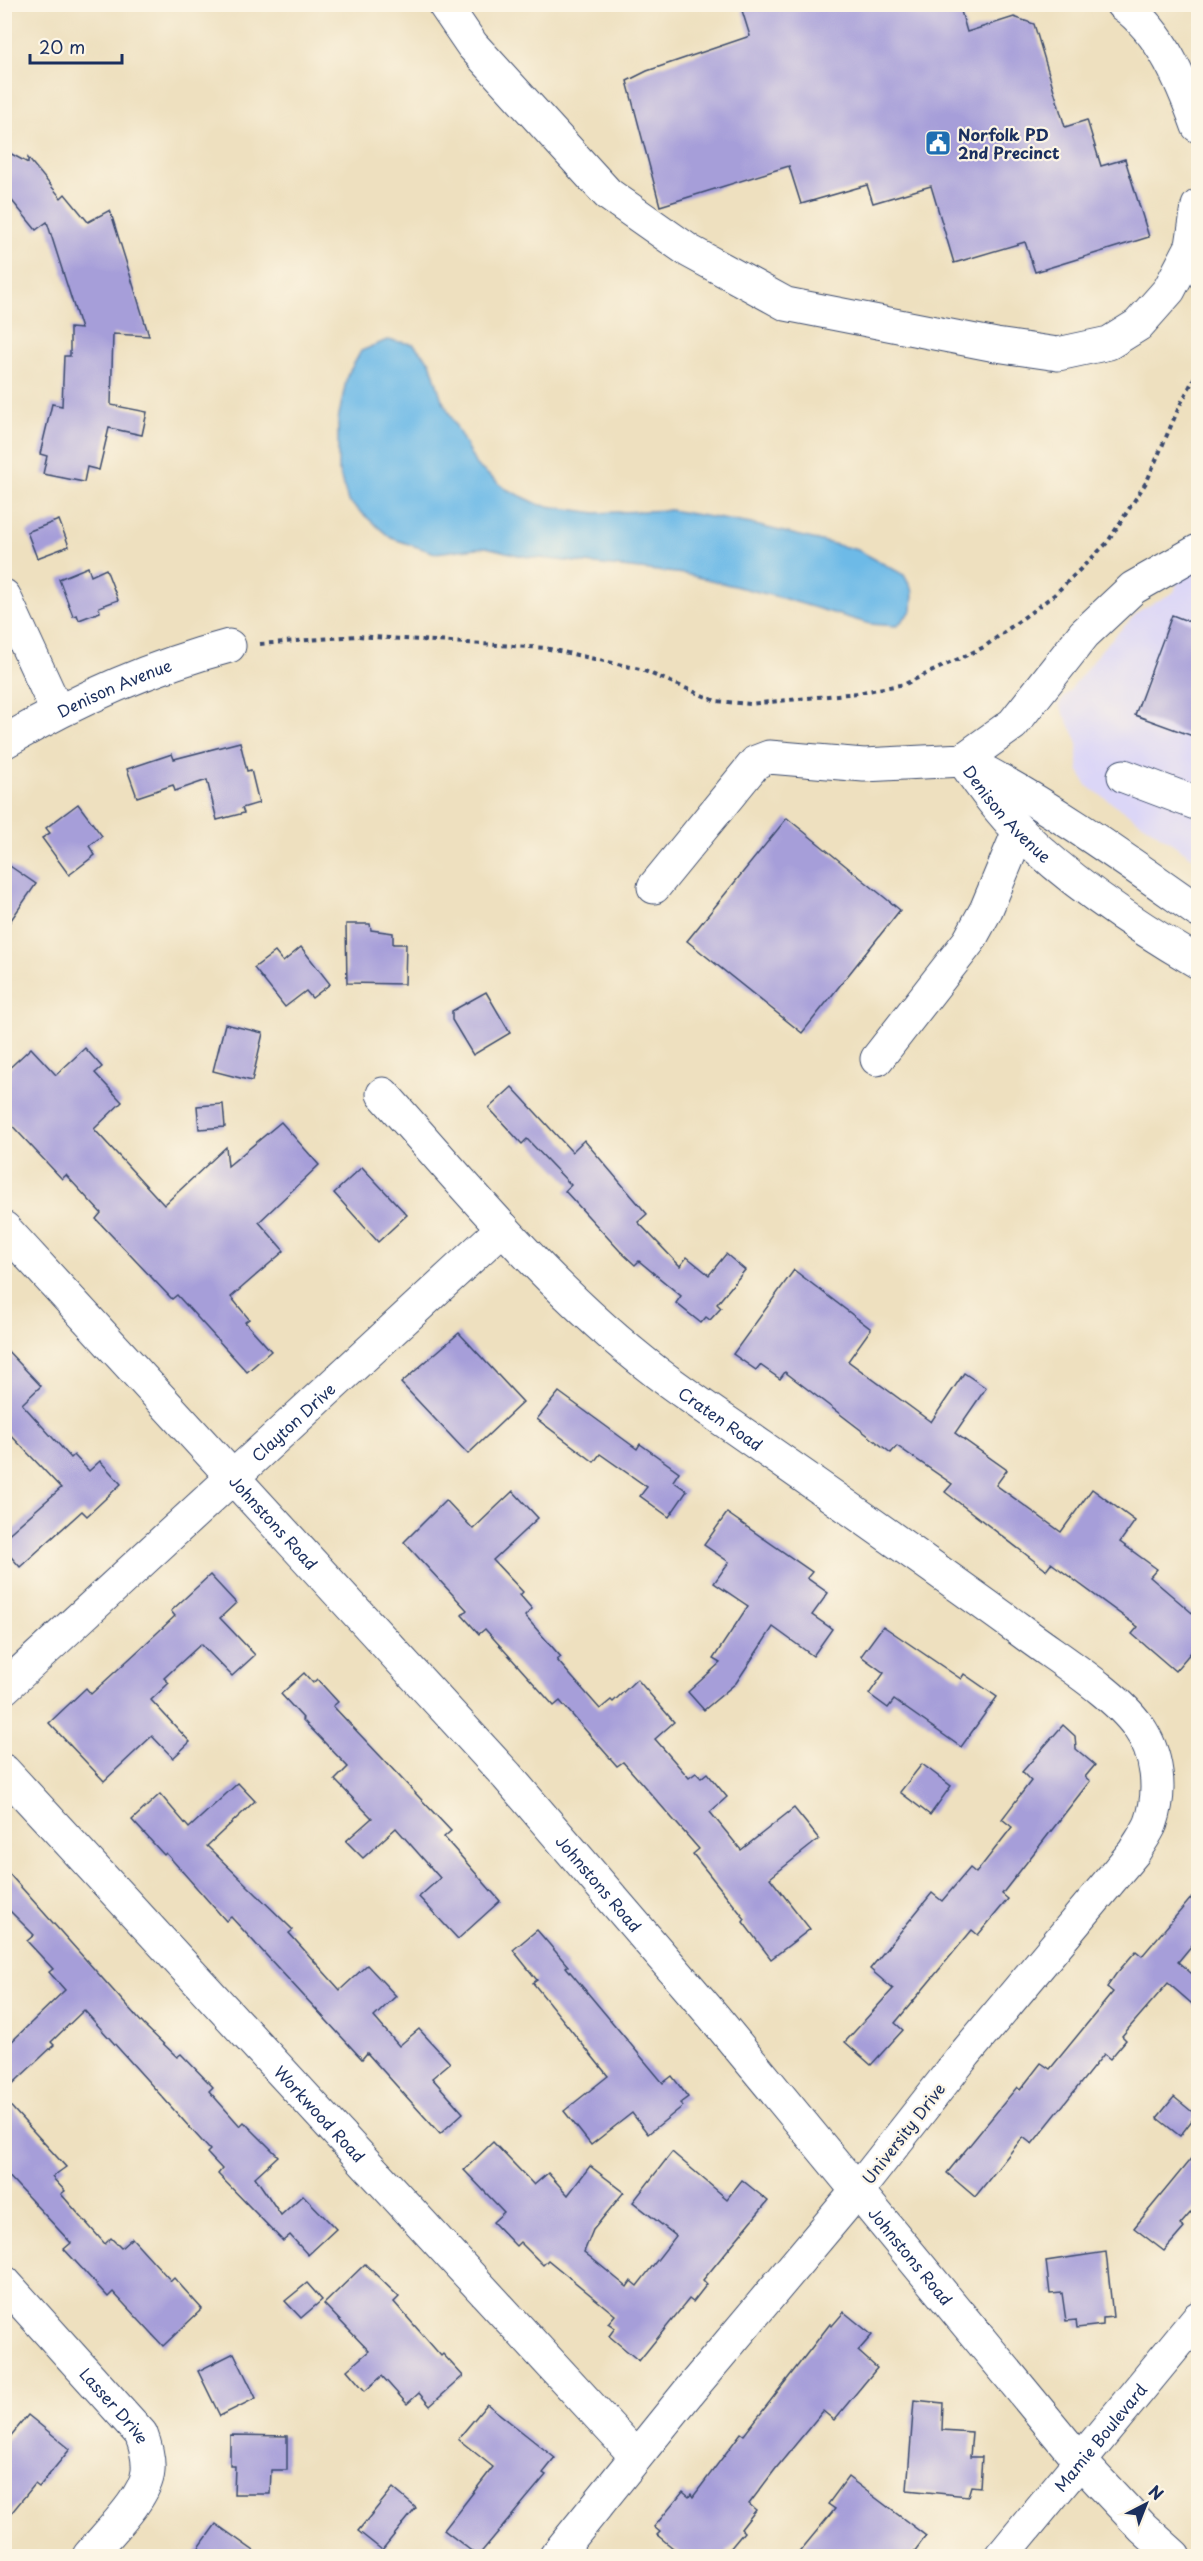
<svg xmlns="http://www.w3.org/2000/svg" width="1203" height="2561" font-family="'Playpen Sans',sans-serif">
<rect width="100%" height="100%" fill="#fcf5e5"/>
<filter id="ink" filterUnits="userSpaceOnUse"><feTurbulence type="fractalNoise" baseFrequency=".0167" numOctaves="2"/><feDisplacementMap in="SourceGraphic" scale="12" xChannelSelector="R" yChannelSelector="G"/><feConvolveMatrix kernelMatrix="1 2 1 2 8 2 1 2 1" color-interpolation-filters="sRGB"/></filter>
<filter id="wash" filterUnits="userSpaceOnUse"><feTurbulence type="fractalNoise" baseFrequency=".008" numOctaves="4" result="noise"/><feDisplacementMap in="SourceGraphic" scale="24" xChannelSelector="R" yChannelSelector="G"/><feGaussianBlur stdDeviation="1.35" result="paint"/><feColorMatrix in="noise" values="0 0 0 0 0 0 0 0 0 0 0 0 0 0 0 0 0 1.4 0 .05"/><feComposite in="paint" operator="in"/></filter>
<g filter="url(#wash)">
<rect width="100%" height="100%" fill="#eee0bf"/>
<path fill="#dbd6f7" d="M 1198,527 L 1198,861 L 1087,786 L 1078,770 L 1077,740 L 1059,704 L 1102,649 L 1139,611 L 1174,592 Z"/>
<path fill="#6dbae7" stroke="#4474a2" stroke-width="1.5" d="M 387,340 L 413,344 L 430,362 L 441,397 L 476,465 L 506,489 L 540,505 L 596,513 L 670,510 L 751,524 L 858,550 L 904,575 L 913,592 L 912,610 L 897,626 L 870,624 L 779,597 L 685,574 L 522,556 L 486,547 L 435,553 L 391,538 L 348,501 L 338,468 L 338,420 L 347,376 L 361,351 Z"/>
<g id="blocks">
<g fill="#a69ed9">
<path d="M 740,4 L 959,4 L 967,32 L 1014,17 L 1034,24 L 1065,127 L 1087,120 L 1101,166 L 1125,159 L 1149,237 L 1035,272 L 1025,242 L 954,263 L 931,186 L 873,203 L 867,185 L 801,204 L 789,166 L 660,206 L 627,81 L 647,71 L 750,36 Z"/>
<path d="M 4,150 L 28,163 L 28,158 L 61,198 L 65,194 L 88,222 L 110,210 L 149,336 L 113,334 L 111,405 L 147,412 L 142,435 L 109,428 L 99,470 L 87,467 L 84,482 L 43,474 L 47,456 L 40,454 L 52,404 L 62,406 L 64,356 L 70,356 L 70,328 L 81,329 L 47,222 L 36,230 L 4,191 Z"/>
<path d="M 59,520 L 69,546 L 37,558 L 27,532 Z"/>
<path d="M 88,567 L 91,576 L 106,569 L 118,600 L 99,607 L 100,612 L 79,620 L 77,615 L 73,616 L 59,579 Z"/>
<path d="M 1172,615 L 1198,625 L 1198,738 L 1135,715 Z"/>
<path d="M 240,742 L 247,771 L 251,770 L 259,803 L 242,808 L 244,813 L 217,820 L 207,780 L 175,791 L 173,785 L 137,797 L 127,769 L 172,754 L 174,759 Z"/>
<path d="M 78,804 L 102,836 L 89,846 L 95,855 L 69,875 L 42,838 L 50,833 L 46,828 Z"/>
<path d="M 787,818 L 900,910 L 802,1033 L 687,941 Z"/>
<path d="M 4,862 L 36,884 L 4,930 Z"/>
<path d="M 346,924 L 370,924 L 371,930 L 393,933 L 393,944 L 406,944 L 405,984 L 347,983 Z"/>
<path d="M 301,947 L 330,984 L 312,998 L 306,991 L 285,1007 L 254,968 L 275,952 L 283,962 Z"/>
<path d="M 486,992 L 510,1033 L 473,1055 L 452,1020 L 452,1011 Z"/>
<path d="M 225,1024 L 263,1033 L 252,1081 L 213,1071 Z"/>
<path d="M 31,1048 L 56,1075 L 85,1048 L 102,1067 L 95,1073 L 122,1102 L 94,1129 L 164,1205 L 226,1147 L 228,1166 L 281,1122 L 319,1165 L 259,1222 L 284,1251 L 231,1297 L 249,1319 L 245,1322 L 271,1351 L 247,1372 L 177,1295 L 172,1299 L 96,1219 L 101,1213 L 66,1175 L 62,1179 L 4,1117 L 4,1073 Z"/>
<path d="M 512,1087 L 572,1152 L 584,1140 L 647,1214 L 638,1222 L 680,1266 L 687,1257 L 709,1275 L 726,1254 L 745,1270 L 717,1304 L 721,1308 L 710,1320 L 706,1317 L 701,1323 L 676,1303 L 681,1296 L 639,1261 L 635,1265 L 620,1251 L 565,1191 L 571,1185 L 527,1139 L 522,1144 L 489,1108 Z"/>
<path d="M 223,1104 L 225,1127 L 199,1129 L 197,1106 Z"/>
<path d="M 362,1167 L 407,1215 L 378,1242 L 334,1193 Z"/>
<path d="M 794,1270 L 871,1329 L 848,1361 L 931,1422 L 964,1373 L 986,1388 L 955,1433 L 1007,1470 L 996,1485 L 1061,1532 L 1092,1489 L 1135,1521 L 1120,1542 L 1157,1569 L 1150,1577 L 1198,1618 L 1198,1644 L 1175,1671 L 1132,1634 L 1138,1627 L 1051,1563 L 1046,1570 L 945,1492 L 952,1484 L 897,1446 L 891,1453 L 785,1372 L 780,1379 L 760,1365 L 756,1370 L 733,1354 Z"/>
<path d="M 459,1333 L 523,1402 L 468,1454 L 401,1383 Z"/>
<path d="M 4,1347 L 41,1386 L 22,1404 L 71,1458 L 74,1455 L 89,1471 L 100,1461 L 121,1484 L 87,1516 L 82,1511 L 20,1567 L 4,1549 L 4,1538 L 61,1488 L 4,1428 Z"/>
<path d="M 559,1392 L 637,1449 L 640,1444 L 679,1472 L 673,1481 L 687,1491 L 669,1517 L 640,1496 L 647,1487 L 600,1454 L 594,1462 L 537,1419 Z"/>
<path d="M 513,1491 L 538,1518 L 493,1560 L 523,1592 L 520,1595 L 532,1609 L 525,1616 L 561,1657 L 557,1660 L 600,1709 L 611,1700 L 613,1702 L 637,1679 L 674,1722 L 655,1739 L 689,1778 L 696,1773 L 701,1778 L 707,1773 L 727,1797 L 710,1812 L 741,1850 L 794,1808 L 819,1839 L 770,1878 L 810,1929 L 771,1959 L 743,1922 L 745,1919 L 693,1854 L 699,1849 L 623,1762 L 617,1766 L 560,1701 L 554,1706 L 485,1629 L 479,1634 L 462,1615 L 467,1610 L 404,1542 L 446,1500 L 473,1529 Z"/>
<path d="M 727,1513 L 812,1572 L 807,1578 L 828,1593 L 812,1615 L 832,1629 L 813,1656 L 773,1627 L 736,1683 L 704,1710 L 688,1692 L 720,1663 L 713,1659 L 748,1606 L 714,1583 L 729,1562 L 704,1545 Z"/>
<path d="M 210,1575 L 236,1603 L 220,1618 L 255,1655 L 232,1676 L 201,1644 L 164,1678 L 169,1683 L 151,1700 L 190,1742 L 173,1758 L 152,1736 L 104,1781 L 49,1723 L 86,1688 L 91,1694 L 139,1650 L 175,1616 L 171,1611 Z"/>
<path d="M 883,1626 L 961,1679 L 964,1674 L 997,1697 L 961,1747 L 894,1700 L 888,1708 L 869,1694 L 884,1673 L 861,1656 Z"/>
<path d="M 304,1673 L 313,1683 L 317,1679 L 338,1702 L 333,1706 L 451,1831 L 444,1837 L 500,1901 L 458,1939 L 419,1897 L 440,1878 L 396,1828 L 363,1858 L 346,1841 L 372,1818 L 335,1780 L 348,1767 L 302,1719 L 303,1718 L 281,1694 Z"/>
<path d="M 1063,1725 L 1075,1736 L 1076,1749 L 1095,1765 L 1085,1777 L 1090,1781 L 1002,1894 L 1008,1899 L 978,1935 L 972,1930 L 895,2023 L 903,2030 L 871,2065 L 845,2042 L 893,1989 L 870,1969 L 932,1893 L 942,1901 L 970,1868 L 976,1873 L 1012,1827 L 1002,1819 L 1031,1781 L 1022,1772 Z"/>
<path d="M 922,1764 L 951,1786 L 930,1815 L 900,1792 Z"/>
<path d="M 238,1783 L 255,1801 L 207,1846 L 293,1930 L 289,1933 L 340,1990 L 367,1965 L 396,1996 L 374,2017 L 399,2046 L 419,2029 L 450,2063 L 432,2078 L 463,2113 L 440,2134 L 367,2053 L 362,2059 L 231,1917 L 226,1921 L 166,1853 L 164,1855 L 132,1820 L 160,1794 L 189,1828 Z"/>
<path d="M 4,1868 L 144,2025 L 177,2057 L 181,2054 L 213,2087 L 209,2091 L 240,2126 L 244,2122 L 278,2156 L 255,2177 L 281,2215 L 303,2195 L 336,2229 L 308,2255 L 290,2235 L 283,2241 L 218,2174 L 222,2169 L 207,2153 L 210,2150 L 84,2010 L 51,2042 L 54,2045 L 4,2092 L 4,2049 L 65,1990 L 49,1972 L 53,1969 L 27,1941 L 34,1935 L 4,1905 Z"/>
<path d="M 1198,1890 L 1198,1938 L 1178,1962 L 1198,1979 L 1198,2009 L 1168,1983 L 1122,2036 L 1126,2040 L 1110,2059 L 1104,2054 L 1032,2144 L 1023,2137 L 975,2197 L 947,2173 L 1017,2087 L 1020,2090 L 1041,2063 L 1050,2069 L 1113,1992 L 1107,1987 L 1116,1974 L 1136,1951 L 1142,1956 Z"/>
<path d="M 537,1930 L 568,1966 L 566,1967 L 663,2083 L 672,2076 L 688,2097 L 680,2103 L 683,2106 L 648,2134 L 632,2113 L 591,2145 L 564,2111 L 608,2076 L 533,1983 L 537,1980 L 513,1950 Z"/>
<path d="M 1174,2097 L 1196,2115 L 1180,2136 L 1157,2118 Z"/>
<path d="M 4,2099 L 66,2167 L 52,2177 L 65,2191 L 61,2194 L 105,2244 L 111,2238 L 121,2248 L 132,2238 L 171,2281 L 174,2278 L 202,2309 L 163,2346 L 113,2292 L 108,2297 L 64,2249 L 71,2243 L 4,2171 Z"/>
<path d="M 493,2142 L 534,2185 L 548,2173 L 568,2195 L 590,2166 L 624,2192 L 593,2230 L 584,2252 L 627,2287 L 631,2281 L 637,2286 L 676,2236 L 633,2202 L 672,2152 L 727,2199 L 742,2180 L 768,2201 L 703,2280 L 707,2284 L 693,2302 L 689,2299 L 639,2361 L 609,2336 L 615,2328 L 608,2323 L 615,2315 L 548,2260 L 543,2265 L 520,2242 L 516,2246 L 493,2222 L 504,2212 L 464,2170 Z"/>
<path d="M 1198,2150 L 1198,2204 L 1180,2225 L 1184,2228 L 1164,2251 L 1134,2228 Z"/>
<path d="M 1106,2252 L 1113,2317 L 1103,2318 L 1103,2325 L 1077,2328 L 1076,2320 L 1066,2321 L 1062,2293 L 1050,2294 L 1046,2261 Z"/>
<path d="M 365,2264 L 399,2297 L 394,2302 L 441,2356 L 443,2354 L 463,2376 L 430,2406 L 419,2393 L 407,2404 L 382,2376 L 365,2391 L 347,2370 L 369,2351 L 324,2304 Z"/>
<path d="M 307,2283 L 322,2300 L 301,2318 L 285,2301 Z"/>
<path d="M 844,2312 L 872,2335 L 858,2351 L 877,2368 L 834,2420 L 823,2411 L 777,2467 L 749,2504 L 756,2510 L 741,2529 L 744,2532 L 724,2556 L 683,2556 L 657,2535 L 660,2532 L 654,2527 L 683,2492 L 689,2497 L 691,2494 L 693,2497 L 741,2433 L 744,2435 L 830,2324 L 832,2326 Z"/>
<path d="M 234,2353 L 256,2398 L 220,2416 L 198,2371 Z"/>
<path d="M 914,2400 L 943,2403 L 942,2430 L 972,2432 L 970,2457 L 982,2457 L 980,2487 L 971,2486 L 968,2496 L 907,2490 Z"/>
<path d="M 487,2404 L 555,2458 L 543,2473 L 546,2475 L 478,2556 L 444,2530 L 493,2467 L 458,2439 Z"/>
<path d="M 28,2415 L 70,2449 L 39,2487 L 35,2484 L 4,2522 L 4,2444 Z"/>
<path d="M 230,2435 L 287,2436 L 287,2470 L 271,2470 L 270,2494 L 234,2494 L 235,2466 L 230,2466 Z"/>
<path d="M 848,2477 L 926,2536 L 911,2556 L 796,2556 L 835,2509 L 828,2504 Z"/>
<path d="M 393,2488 L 416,2508 L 382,2550 L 358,2531 Z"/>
<path d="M 216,2524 L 261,2556 L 193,2556 Z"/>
</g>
</g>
</g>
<g filter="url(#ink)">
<use href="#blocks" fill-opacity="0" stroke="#3b4a6d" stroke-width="1.5"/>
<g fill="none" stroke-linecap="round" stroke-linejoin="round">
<defs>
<g id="minor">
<path d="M 444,4 L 472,45 L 608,194 L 689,251 L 786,304 L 996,345 L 1058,354 L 1109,343 L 1138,325 L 1169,290 L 1192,246 L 1198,206"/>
<path d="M 1122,4 C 1162,32 1182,82 1198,126"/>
<path d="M 4,596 L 57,711"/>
<path id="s1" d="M 4,742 C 76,700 149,667 229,646"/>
<path id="s2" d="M 963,760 C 980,785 999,811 1020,832 C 1070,882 1138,927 1198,962"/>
<path d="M 970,764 C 1051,806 1124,859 1198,911"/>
<path d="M 1124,776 L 1198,804"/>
<path d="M 654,887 L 756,762 L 769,757 L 864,765 L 963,760 L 1013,724 L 1084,634 L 1133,588 L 1198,551"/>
<path d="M 877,1059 L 969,941 L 986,910 L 1019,831"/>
<path id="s3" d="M 383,1094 C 470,1191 552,1292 656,1372 C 690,1398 727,1422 762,1447 C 848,1507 935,1568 1020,1630 C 1054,1656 1115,1693 1138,1726 C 1158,1754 1162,1791 1151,1823 C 1147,1833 1139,1843 1134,1852 L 965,2054 L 858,2190 L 690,2390 L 556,2556"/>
<path id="s4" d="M 4,1228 L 507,1776 L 714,2017 L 1080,2461 L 1143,2528 L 1174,2556"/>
<path id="s5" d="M 4,1688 L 503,1228"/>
<path id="s6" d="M 4,1771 L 636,2456"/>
<path id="s7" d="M 4,2282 L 141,2434 C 146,2447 149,2458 148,2471 C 146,2498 106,2535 89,2556"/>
<path id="s8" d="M 1002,2556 L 1198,2318"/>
</g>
</defs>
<use href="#minor" stroke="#3b4a6d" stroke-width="35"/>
<path stroke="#3b4a6d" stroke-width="4" stroke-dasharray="4.5 4.5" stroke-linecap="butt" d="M 260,644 L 357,636 L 545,648 L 640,669 L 716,701 L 750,704 L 857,693 L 905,684 L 984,647 L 1054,595 L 1107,543 L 1147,481 L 1180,405 L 1198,371"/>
<use href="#minor" stroke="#fff" stroke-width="33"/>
</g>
</g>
<defs>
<symbol id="civic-square" viewBox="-11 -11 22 22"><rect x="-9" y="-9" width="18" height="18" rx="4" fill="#1f6fb2" stroke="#fcf5e5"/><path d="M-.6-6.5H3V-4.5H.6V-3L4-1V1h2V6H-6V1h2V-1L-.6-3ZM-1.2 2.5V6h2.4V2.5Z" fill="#fff"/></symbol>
</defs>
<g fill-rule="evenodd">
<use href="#civic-square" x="923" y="128" width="30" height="30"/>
</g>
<g text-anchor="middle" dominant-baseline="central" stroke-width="4.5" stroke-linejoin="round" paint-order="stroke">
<g font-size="16" font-weight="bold" fill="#1b2f5e" stroke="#fcf5e5" text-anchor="start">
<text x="958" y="134">Norfolk PD<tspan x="958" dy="18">2nd Precinct</tspan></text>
</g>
<g font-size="16" fill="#1b2f5e" stroke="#fcf5e5">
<text stroke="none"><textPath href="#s1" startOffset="123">Denison Avenue</textPath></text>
<text stroke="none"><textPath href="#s2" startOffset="70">Denison Avenue</textPath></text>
<text stroke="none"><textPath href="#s3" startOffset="470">Craten Road</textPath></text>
<text stroke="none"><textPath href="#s5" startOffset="393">Clayton Drive</textPath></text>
<text stroke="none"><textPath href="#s4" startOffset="399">Johnstons Road</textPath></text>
<text stroke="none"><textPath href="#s4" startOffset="885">Johnstons Road</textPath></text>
<text stroke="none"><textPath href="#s6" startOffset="466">Workwood Road</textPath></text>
<text transform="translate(903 2133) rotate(-52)">University Drive</text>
<text stroke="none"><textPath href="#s4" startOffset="1371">Johnstons Road</textPath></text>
<text stroke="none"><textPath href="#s7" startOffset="166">Lasser Drive</textPath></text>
<text stroke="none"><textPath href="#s8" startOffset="154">Mamie Boulevard</textPath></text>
</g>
</g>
<rect width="1203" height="2561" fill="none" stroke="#fcf5e5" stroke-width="24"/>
<g transform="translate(1146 2504) rotate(42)" stroke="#fcf5e5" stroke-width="4.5" paint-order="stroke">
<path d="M0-4.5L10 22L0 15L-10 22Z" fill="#1b2f5e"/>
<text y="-9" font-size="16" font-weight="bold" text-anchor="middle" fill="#1b2f5e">N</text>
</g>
<path d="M30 54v9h92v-9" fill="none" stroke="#1b2f5e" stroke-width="3"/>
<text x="39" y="54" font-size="18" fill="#1b2f5e" stroke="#fcf5e5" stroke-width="4.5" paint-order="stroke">20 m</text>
</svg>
